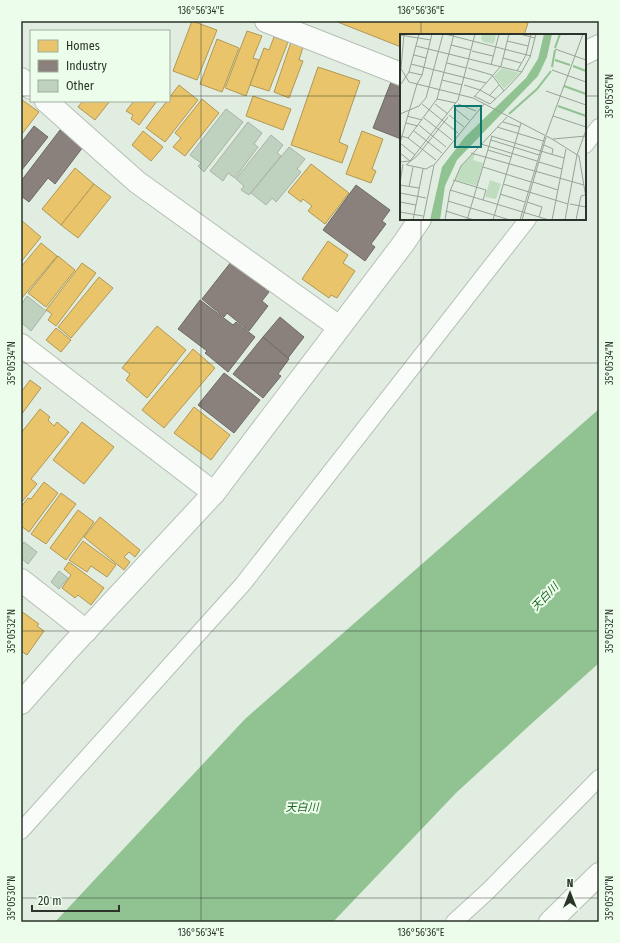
<svg xmlns="http://www.w3.org/2000/svg" width="620" height="943" font-family="'Fira Sans Condensed','Noto Sans JP',sans-serif">
<rect width="100%" height="100%" fill="#e1ede0"/>
<path fill="#91c392" d="M 599,409 L 599,663 L 530,725 L 456,793 L 333,922 L 55,922 L 245,719 Z"/>
<g fill="#e9c46a" stroke="#b09857">
<path d="M 192,21 L 217,30 L 197,80 L 173,71 Z"/>
<path d="M 335,21 L 522,21 L 528,23 L 524,35 L 401,35 L 401,47 Z"/>
<path d="M 247,31 L 262,36 L 253,58 L 259,60 L 246,96 L 225,88 Z"/>
<path d="M 274,37 L 288,42 L 269,91 L 250,85 L 264,48 L 269,50 Z"/>
<path d="M 217,39 L 239,48 L 222,92 L 200,84 Z"/>
<path d="M 291,42 L 303,47 L 299,60 L 303,61 L 289,98 L 274,92 Z"/>
<path d="M 318,67 L 360,81 L 339,142 L 348,146 L 342,163 L 291,145 Z"/>
<path d="M 179,85 L 198,100 L 165,142 L 146,128 L 167,101 L 169,101 L 169,98 Z"/>
<path d="M 253,96 L 291,109 L 283,130 L 246,116 Z"/>
<path d="M 21,99 L 39,112 L 21,135 Z"/>
<path d="M 202,99 L 219,113 L 185,156 L 173,147 L 181,138 L 175,133 Z"/>
<path d="M 83,101 L 110,101 L 95,120 L 78,107 Z"/>
<path d="M 134,101 L 157,101 L 139,125 L 131,119 L 133,115 L 126,111 Z"/>
<path d="M 143,131 L 163,147 L 151,161 L 132,145 Z"/>
<path d="M 362,131 L 383,139 L 372,169 L 376,171 L 371,183 L 346,174 Z"/>
<path d="M 311,164 L 349,193 L 325,224 L 308,211 L 312,206 L 303,199 L 301,202 L 288,192 Z"/>
<path d="M 75,168 L 94,184 L 61,225 L 42,209 Z"/>
<path d="M 94,184 L 111,197 L 78,238 L 61,225 Z"/>
<path d="M 21,220 L 41,237 L 21,262 Z"/>
<path d="M 328,241 L 348,255 L 343,263 L 355,271 L 337,298 L 331,295 L 329,298 L 302,279 Z"/>
<path d="M 41,243 L 57,256 L 21,299 L 21,267 Z"/>
<path d="M 58,256 L 75,270 L 46,307 L 28,293 Z"/>
<path d="M 82,263 L 96,273 L 56,326 L 48,320 L 52,314 L 46,310 Z"/>
<path d="M 99,277 L 113,288 L 71,338 L 58,327 Z"/>
<path d="M 157,326 L 186,350 L 147,398 L 126,380 L 130,374 L 122,368 Z"/>
<path d="M 56,328 L 71,340 L 61,352 L 46,340 Z"/>
<path d="M 193,349 L 215,368 L 164,428 L 142,410 Z"/>
<path d="M 30,380 L 41,388 L 21,415 L 21,390 L 22,391 Z"/>
<path d="M 194,407 L 230,435 L 211,460 L 174,433 Z"/>
<path d="M 40,409 L 50,417 L 48,420 L 54,426 L 57,422 L 69,432 L 31,479 L 37,484 L 21,503 L 21,433 Z"/>
<path d="M 82,422 L 114,447 L 84,484 L 53,460 Z"/>
<path d="M 44,482 L 58,493 L 29,532 L 21,526 L 21,507 L 28,498 L 31,499 Z"/>
<path d="M 61,493 L 76,504 L 46,544 L 31,534 Z"/>
<path d="M 78,510 L 94,522 L 66,560 L 50,548 Z"/>
<path d="M 100,517 L 140,550 L 135,557 L 129,552 L 124,557 L 130,562 L 124,570 L 84,537 Z"/>
<path d="M 83,541 L 116,565 L 107,577 L 91,566 L 87,572 L 69,560 Z"/>
<path d="M 69,562 L 104,588 L 91,605 L 78,595 L 75,598 L 62,588 L 71,575 L 64,569 Z"/>
<path d="M 21,611 L 39,624 L 37,626 L 44,631 L 27,655 L 21,651 Z"/>
</g>
<g fill="#8a817c" stroke="#6e6a64">
<path d="M 391,82 L 401,86 L 401,139 L 373,128 Z"/>
<path d="M 34,126 L 48,137 L 21,171 L 21,143 Z"/>
<path d="M 60,130 L 83,147 L 55,184 L 48,178 L 29,202 L 21,196 L 21,181 Z"/>
<path d="M 356,185 L 390,210 L 382,221 L 386,224 L 371,244 L 375,247 L 365,261 L 323,230 Z"/>
<path d="M 231,262 L 269,292 L 262,301 L 268,306 L 249,331 L 227,313 L 224,317 L 202,299 Z"/>
<path d="M 200,300 L 233,325 L 236,322 L 255,337 L 228,372 L 205,353 L 207,351 L 178,329 Z"/>
<path d="M 280,317 L 304,337 L 288,358 L 263,337 Z"/>
<path d="M 263,337 L 289,359 L 278,374 L 281,376 L 263,398 L 233,374 Z"/>
<path d="M 224,373 L 260,400 L 234,433 L 198,405 Z"/>
</g>
<g fill="#bfd2bf" stroke="#a9b2a8">
<path d="M 226,109 L 243,122 L 204,172 L 198,166 L 201,163 L 190,155 Z"/>
<path d="M 248,122 L 262,133 L 254,144 L 258,147 L 235,178 L 228,173 L 223,181 L 210,171 Z"/>
<path d="M 271,135 L 283,145 L 277,153 L 281,156 L 249,195 L 241,190 L 244,186 L 236,179 Z"/>
<path d="M 289,147 L 305,159 L 297,169 L 301,172 L 276,202 L 272,198 L 266,205 L 251,193 Z"/>
<path d="M 27,296 L 46,311 L 31,331 L 21,322 L 21,305 Z"/>
<path d="M 24,542 L 37,552 L 28,564 L 21,558 L 21,547 Z"/>
<path d="M 59,571 L 68,578 L 59,589 L 51,582 Z"/>
</g>
<g fill="none" stroke-linecap="round" stroke-linejoin="round">
<defs>
<g id="lane">
<path d="M 585,145 L 599,127"/>
<path d="M 21,831 L 243,584 L 528,219"/>
<path d="M 454,922 L 488,891 L 599,778"/>
</g>
<g id="street">
<path d="M 266,21 L 401,74"/>
<path d="M 585,53 L 599,46"/>
<path d="M 21,79 L 31,88"/>
<path d="M 46,101 L 137,182 L 339,327"/>
<path d="M 21,345 L 214,493"/>
<path d="M 21,580 L 86,631"/>
<path d="M 21,703 L 67,651 L 214,493 L 403,244 L 420,219"/>
<path d="M 550,922 L 599,874"/>
</g>
</defs>
<use href="#lane" stroke="#b6bfb5" stroke-width="18"/>
<use href="#street" stroke="#b6bfb5" stroke-width="24"/>
<use href="#lane" stroke="#fafcfa" stroke-width="16"/>
<use href="#street" stroke="#fafcfa" stroke-width="22"/>
</g>
<path fill="none" stroke="#2b332b" stroke-width="1" stroke-opacity="0.45" d="M 201,21 L 201,922M 421,21 L 421,35M 21,96 L 31,96M 169,96 L 401,96M 585,96 L 599,96M 421,219 L 421,922M 21,363 L 599,363M 21,631 L 599,631M 21,898 L 599,898"/>
<g text-anchor="middle" dominant-baseline="central" stroke-width="4" stroke-linejoin="round" paint-order="stroke">
<g font-size="11" font-style="italic" fill="#216426" stroke="#ecfeeb">
<text transform="translate(545 597) rotate(-46)">天白川</text>
<text x="302" y="807">天白川</text>
</g>
</g>
<g transform="translate(400 34)">
<rect width="186" height="186" fill="#e1ede0"/>
<path d="M 82,0 L 96,1 L 94,10 L 84,8 L 81,5 ZM 102,34 L 120,39 L 104,55 L 94,42 ZM 72,120 L 75,120 L 73,126 L 83,129 L 77,152 L 55,146 L 61,132 ZM 90,146 L 101,150 L 96,165 L 85,163 Z" fill="#c0debf"/>
<path d="M 144,0 L 152,0 L 147,23 L 138,42 L 57,126 L 45,152 L 40,186 L 30,186 L 42,133 L 65,103 L 126,44 L 138,25 Z" fill="#91c392"/>
<path fill="none" stroke="#91c392" stroke-width="2" d="M 155,14 L 160,0M 155,26 L 170,31M 173,32 L 186,37M 152,33 L 155,16M 164,52 L 186,60M 158,72 L 186,82M 109,80 L 137,55 L 151,37"/>
<path fill="none" stroke="#98a398" stroke-width="1" d="M 45,0 L 131,22M 120,0 L 135,4M 0,1 L 31,6M 107,7 L 128,12M 51,11 L 71,16M 16,12 L 122,38M 155,15 L 186,26M 72,17 L 93,22M 14,21 L 26,24M 103,24 L 121,29M 47,29 L 66,34M 11,30 L 86,49M 91,31 L 99,0M 0,33 L 9,48 L 73,64 L 152,105 L 179,122 L 186,164M 1,34 L 4,0M 68,34 L 92,41 L 104,57M 152,36 L 186,48M 117,37 L 126,21 L 131,0M 9,38 L 22,41M 42,46 L 62,51M 1,50 L 9,38 L 19,0M 17,50 L 22,41 L 32,0M 64,51 L 80,56 L 96,65M 146,57 L 186,71M 90,61 L 99,51M 74,62 L 90,70 L 107,54 L 121,39 L 130,23 L 136,0M 74,63 L 101,32 L 109,0M 37,65 L 56,69M 22,70 L 58,99M 35,70 L 48,80M 58,70 L 76,77M 54,74 L 69,86M 0,80 L 19,72 L 26,64 L 43,0M 49,81 L 64,93M 7,82 L 22,86M 153,82 L 186,93M 24,84 L 52,106M 103,88 L 120,93M 6,89 L 18,92M 19,91 L 46,113M 97,93 L 143,107M 14,97 L 42,119M 146,101 L 183,0M 1,102 L 8,104 L 36,126M 91,102 L 164,124M 8,104 L 37,65 L 54,0M 153,105 L 186,102M 91,106 L 139,121M 0,109 L 15,121M 0,109 L 17,50M 81,110 L 137,127M 144,111 L 153,115 L 152,120M 88,116 L 111,123M 0,119 L 10,127M 71,119 L 184,151M 0,128 L 10,127 L 58,66 L 75,0M 139,128 L 162,135M 6,131 L 18,121 L 48,83M 7,131 L 26,135 L 33,131M 83,133 L 131,148M 53,146 L 86,156 L 83,166M 133,148 L 158,156M 0,149 L 3,130M 103,150 L 168,170M 0,151 L 19,154M 9,153 L 13,133M 50,156 L 149,186M 0,159 L 26,164M 100,160 L 125,168M 48,167 L 110,186M 0,168 L 16,171M 127,168 L 142,173 L 139,183M 170,170 L 186,173M 46,177 L 74,186M 0,178 L 23,182M 13,186 L 23,135M 23,186 L 34,131 L 84,70M 45,186 L 50,157 L 61,132 L 107,83M 67,186 L 92,102M 93,186 L 121,89M 120,186 L 145,102M 122,186 L 146,103M 152,186 L 166,115M 165,186 L 177,121 L 186,96M 176,186 L 181,162 L 185,161"/>
<path fill="#0f766e" fill-opacity="0.15" stroke="#0f766e" stroke-width="2" d="M 55,72 L 81,72 L 81,113 L 55,113 Z"/>
<rect width="186" height="186" fill="none" stroke="#2b332b" stroke-width="2"/>
</g>
<rect width="620" height="943" fill="none" stroke="#ecfeeb" stroke-width="44"/>
<rect x="30" y="30" width="140" height="72" fill="#ecfeeb" stroke="#9fad9e"/>
<rect x="38" y="40" width="20" height="12" fill="#e9c46a" stroke="#9fad9e"/>
<text x="66" y="50" font-size="12" fill="#2b332b">Homes</text>
<rect x="38" y="60" width="20" height="12" fill="#8a817c" stroke="#9fad9e"/>
<text x="66" y="70" font-size="12" fill="#2b332b">Industry</text>
<rect x="38" y="80" width="20" height="12" fill="#bfd2bf" stroke="#9fad9e"/>
<text x="66" y="90" font-size="12" fill="#2b332b">Other</text>
<g transform="translate(570 893)" stroke="#ecfeeb" stroke-width="3" paint-order="stroke">
<path d="M0-3L7 15L0 10L-7 15Z" fill="#2b332b"/>
<text y="-6" font-size="11" font-weight="bold" text-anchor="middle" fill="#2b332b">N</text>
</g>
<path d="M32 905v6h87v-6" fill="none" stroke="#2b332b" stroke-width="2"/>
<text x="38" y="905" font-size="12" fill="#2b332b" stroke="#ecfeeb" stroke-width="3" paint-order="stroke">20 m</text>
<rect x="22" y="22" width="576" height="899" fill="none" stroke="#2b332b" stroke-width="1.5"/>
<g font-size="10" text-anchor="middle" fill="#2b332b">
<text x="201" y="14">136°56'34"E</text>
<text x="421" y="14">136°56'36"E</text>
<text transform="translate(609 96) rotate(-90)" y="4">35°05'36"N</text>
<text transform="translate(11 363) rotate(-90)" y="4">35°05'34"N</text>
<text transform="translate(609 363) rotate(-90)" y="4">35°05'34"N</text>
<text transform="translate(11 631) rotate(-90)" y="4">35°05'32"N</text>
<text transform="translate(609 631) rotate(-90)" y="4">35°05'32"N</text>
<text transform="translate(11 898) rotate(-90)" y="4">35°05'30"N</text>
<text transform="translate(609 898) rotate(-90)" y="4">35°05'30"N</text>
<text x="201" y="936">136°56'34"E</text>
<text x="421" y="936">136°56'36"E</text>
</g>
</svg>
